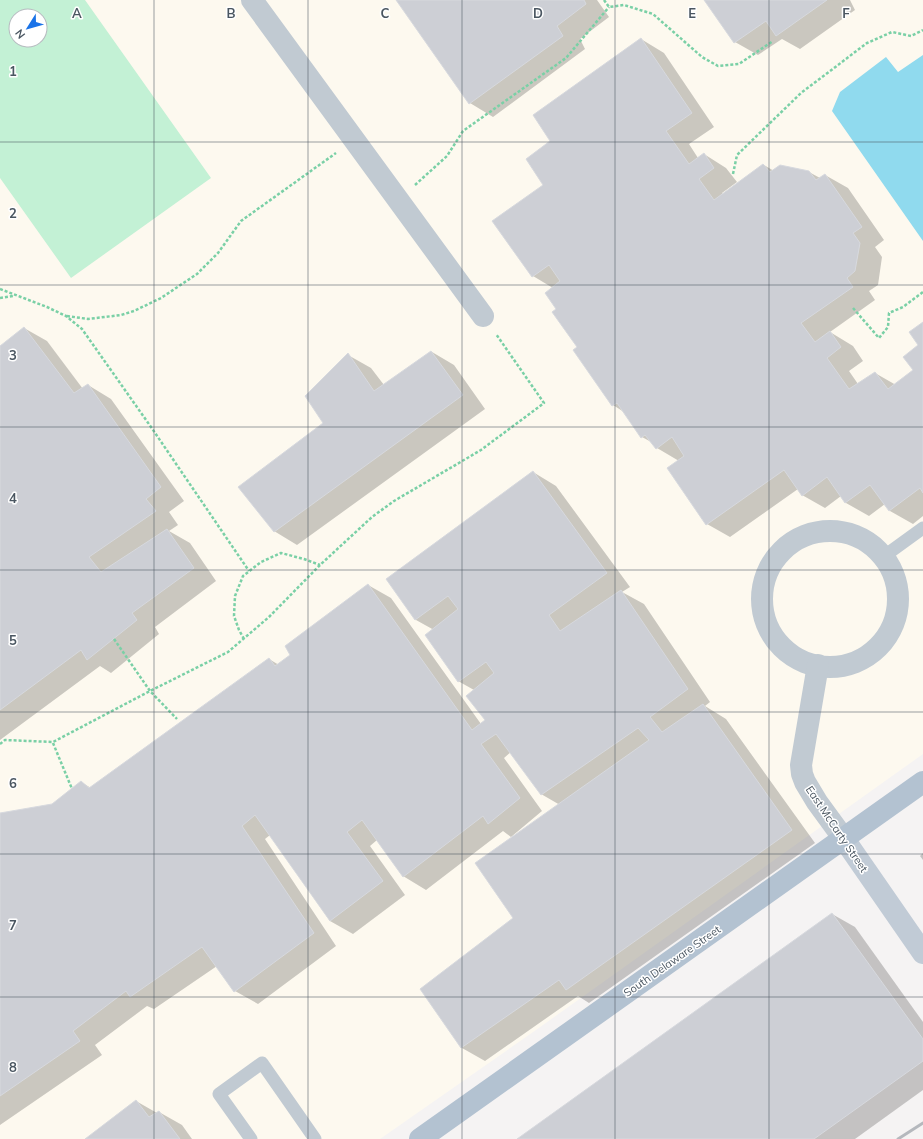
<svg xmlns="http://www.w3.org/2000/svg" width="923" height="1139" font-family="Mulish,sans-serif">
<rect width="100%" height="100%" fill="#f5f3f3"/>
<path fill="#fdf9ef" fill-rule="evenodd" d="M 0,0 L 923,0 L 923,754 L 536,1030 L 380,1139 L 0,1139 ZM 16,16 L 40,16 L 40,40 L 16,40 Z"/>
<path fill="#c3f1d5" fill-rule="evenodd" d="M 0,0 L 85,0 L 211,178 L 71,278 L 0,178 ZM 16,16 L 40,16 L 40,40 L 16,40 Z"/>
<path fill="#90daee" d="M 923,55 L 923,241 L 832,111 L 840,92 L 886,57 L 898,72 Z"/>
<g fill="#0003">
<path d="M 397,0 L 597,0 L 609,17 L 580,39 L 585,49 L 493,117 L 470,103 Z"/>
<path d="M 705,0 L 850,0 L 855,10 L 800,49 L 782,39 L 758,55 L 735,42 Z"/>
<path d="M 641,39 L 664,53 L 714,127 L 689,144 L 698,158 L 704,154 L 726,168 L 737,182 L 722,193 L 723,195 L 764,165 L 774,171 L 809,172 L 820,178 L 825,175 L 848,188 L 884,240 L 875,247 L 882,257 L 878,285 L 869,291 L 875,300 L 830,332 L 853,346 L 863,361 L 849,371 L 858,384 L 875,373 L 896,385 L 915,371 L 923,323 L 923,516 L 913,524 L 890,511 L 885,504 L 869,516 L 846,503 L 841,496 L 825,508 L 802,495 L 798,489 L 730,537 L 707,524 L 679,461 L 657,448 L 653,443 L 642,437 L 624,412 L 613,405 L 557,309 L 553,288 L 533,276 L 545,185 L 552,141 Z"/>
<path d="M 24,328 L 47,341 L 83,389 L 88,385 L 111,399 L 184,501 L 169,512 L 178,525 L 169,531 L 190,543 L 216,581 L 155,627 L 159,634 L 111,673 L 100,666 L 0,740 L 0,348 Z"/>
<path d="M 432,352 L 454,365 L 485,409 L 297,545 L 274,531 L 325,423 L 348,355 L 371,368 L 384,385 Z"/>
<path d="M 533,472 L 556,486 L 630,587 L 622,592 L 644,604 L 710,702 L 705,706 L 726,719 L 815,843 L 589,1003 L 578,996 L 485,1061 L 462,1048 L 422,989 L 515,918 L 560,805 L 541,794 L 511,752 L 504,758 L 542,811 L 511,837 L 503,831 L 426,890 L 403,876 L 377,840 L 370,846 L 405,895 L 353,934 L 330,921 L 270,835 L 265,839 L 336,946 L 258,1004 L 235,991 L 217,966 L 154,1009 L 147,1006 L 95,1045 L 102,1055 L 0,1125 L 0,814 L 52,805 L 81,782 L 91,788 L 269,659 L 279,665 L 291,656 L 368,585 L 391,598 L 481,724 L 487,720 L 474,690 L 458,681 L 434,630 L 416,620 L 387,579 Z"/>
<path d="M 923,853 L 923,860 L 920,856 Z"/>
<path d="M 832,914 L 855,927 L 923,1022 L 923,1090 L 855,1139 L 518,1139 Z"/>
<path d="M 136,1101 L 157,1113 L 159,1112 L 182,1125 L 192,1139 L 86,1139 Z"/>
</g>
<g fill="#cdcfd5" stroke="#d7d9de">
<path d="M 396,0 L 584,0 L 586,4 L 557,26 L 563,36 L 469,104 Z"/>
<path d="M 704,0 L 827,0 L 776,36 L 766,21 L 734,43 Z"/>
<path d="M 641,38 L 692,113 L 666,131 L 689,164 L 704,153 L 714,168 L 699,179 L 714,200 L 763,164 L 770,172 L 780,165 L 809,171 L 816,180 L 825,174 L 862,227 L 853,233 L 860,243 L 855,271 L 847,278 L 853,287 L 801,323 L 815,342 L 830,331 L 841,347 L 827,358 L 849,389 L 875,372 L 888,389 L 913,370 L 903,357 L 918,345 L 909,332 L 923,322 L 923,493 L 920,488 L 889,511 L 870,485 L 845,503 L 827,477 L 802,496 L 784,470 L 706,525 L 667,468 L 684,456 L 672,437 L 656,449 L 645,435 L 641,438 L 617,403 L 612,406 L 573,350 L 577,347 L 552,312 L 556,309 L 545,293 L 560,281 L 549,265 L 532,277 L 492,221 L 543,185 L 526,159 L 550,141 L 533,115 Z"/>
<path d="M 24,327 L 74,393 L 88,384 L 161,487 L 146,499 L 156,511 L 89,557 L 101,572 L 167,529 L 194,568 L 132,613 L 137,620 L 87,660 L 81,650 L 0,710 L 0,346 Z"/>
<path d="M 431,351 L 463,395 L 274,532 L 238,487 L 323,423 L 305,396 L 348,353 L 374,391 Z"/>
<path d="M 533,471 L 607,573 L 549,615 L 560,631 L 621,590 L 688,689 L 650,717 L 662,732 L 703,704 L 792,830 L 566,990 L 559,980 L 461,1048 L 420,989 L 513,918 L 475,863 L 649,740 L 638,728 L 541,795 L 496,734 L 481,744 L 520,798 L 488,824 L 483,816 L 403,877 L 362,820 L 347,832 L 383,881 L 330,921 L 255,815 L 242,826 L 314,933 L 234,992 L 202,947 L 130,997 L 126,991 L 73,1031 L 80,1041 L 0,1096 L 0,813 L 52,804 L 81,781 L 89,788 L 269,658 L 275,666 L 290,655 L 285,646 L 368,584 L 472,730 L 485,720 L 466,696 L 494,673 L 486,662 L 458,682 L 425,635 L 458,609 L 448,596 L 415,620 L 386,579 Z"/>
<path d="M 832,913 L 923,1039 L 923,1061 L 814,1139 L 517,1139 Z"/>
<path d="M 136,1100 L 149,1117 L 159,1111 L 180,1139 L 85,1139 Z"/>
</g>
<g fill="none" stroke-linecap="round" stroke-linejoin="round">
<g stroke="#7ad0a6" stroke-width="2.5" stroke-dasharray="3 2" stroke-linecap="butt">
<path d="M 604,0 L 609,7 L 624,5 L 653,14 L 702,57 L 718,66 L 739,64 L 773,41"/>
<path d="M 733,174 L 737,155 L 801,93 L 867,43 L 892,32 L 911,36 L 923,30"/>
<path d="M 415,185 L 447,156 L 463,131 L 566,58 L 609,7"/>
<path d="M 0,289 L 47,307 L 66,316 L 82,329 L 151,427 L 249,571"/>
<path d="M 0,298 L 13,296"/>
<path d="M 853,308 L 879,338 L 888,327 L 889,313 L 903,307 L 923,292"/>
<path d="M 67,316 L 88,319 L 121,315 L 134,311 L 161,298 L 197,274 L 218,253 L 241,221 L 336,153"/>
<path d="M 114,639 L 150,691 L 177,719"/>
<path d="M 244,639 L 239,630 L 234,616 L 235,596 L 243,576 L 261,562 L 281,553 L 304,559 L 320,565"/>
<path d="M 53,743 L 72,789"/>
<path d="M 0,744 L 5,740 L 53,742 L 150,691 L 228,652 L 269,617 L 320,565 L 372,517 L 394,501 L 481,450 L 544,403 L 496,334"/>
</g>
<g stroke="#c1cad2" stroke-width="13">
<path d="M 883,557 L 923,528"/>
<path d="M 251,1139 L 219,1094 L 262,1063 L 315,1139"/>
</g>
<g stroke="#c1cad2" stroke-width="22">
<path d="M 252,0 L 483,316"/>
<circle cx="830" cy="599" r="68"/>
<path d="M 818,665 L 801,765 L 802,774 L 805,782 L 817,802 L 844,839"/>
</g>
<path stroke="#c1cbd6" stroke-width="22" d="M 844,839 L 923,953"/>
<path stroke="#b3c2d1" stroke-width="22" d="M 420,1139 L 923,782"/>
<path stroke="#b5b8bd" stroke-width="3" d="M 898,1139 L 923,1123"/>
</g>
<path fill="none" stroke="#4a5661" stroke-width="1" stroke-opacity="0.55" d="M 154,0 L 154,1139M 308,0 L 308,1139M 462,0 L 462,1139M 615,0 L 615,1139M 769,0 L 769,1139M 0,142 L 923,142M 0,285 L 923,285M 0,427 L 923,427M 0,570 L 923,570M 0,712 L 923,712M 0,854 L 923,854M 0,997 L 923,997"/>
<g text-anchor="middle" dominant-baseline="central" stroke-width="3" stroke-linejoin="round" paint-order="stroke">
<g font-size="11" fill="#4a5661" stroke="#fff">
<text transform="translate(837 829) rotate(56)">East McCarty Street</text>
<text transform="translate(672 961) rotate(-35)">South Delaware Street</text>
</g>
</g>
<g font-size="13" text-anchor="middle" font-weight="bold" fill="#4a5661" stroke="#fff" stroke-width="3" stroke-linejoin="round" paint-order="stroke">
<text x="77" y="18">A</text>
<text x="231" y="18">B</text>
<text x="385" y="18">C</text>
<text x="538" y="18">D</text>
<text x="692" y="18">E</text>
<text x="846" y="18">F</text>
<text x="13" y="76">1</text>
<text x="13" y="218">2</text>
<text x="13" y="360">3</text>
<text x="13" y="503">4</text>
<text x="13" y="645">5</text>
<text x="13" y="788">6</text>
<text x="13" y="930">7</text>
<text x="13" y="1072">8</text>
</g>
<g transform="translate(28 28) rotate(233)"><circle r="19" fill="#ffffff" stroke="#b7bbc0"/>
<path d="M0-3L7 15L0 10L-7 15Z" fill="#1a73e8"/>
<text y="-6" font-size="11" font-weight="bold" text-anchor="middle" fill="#4a5661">N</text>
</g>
</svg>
